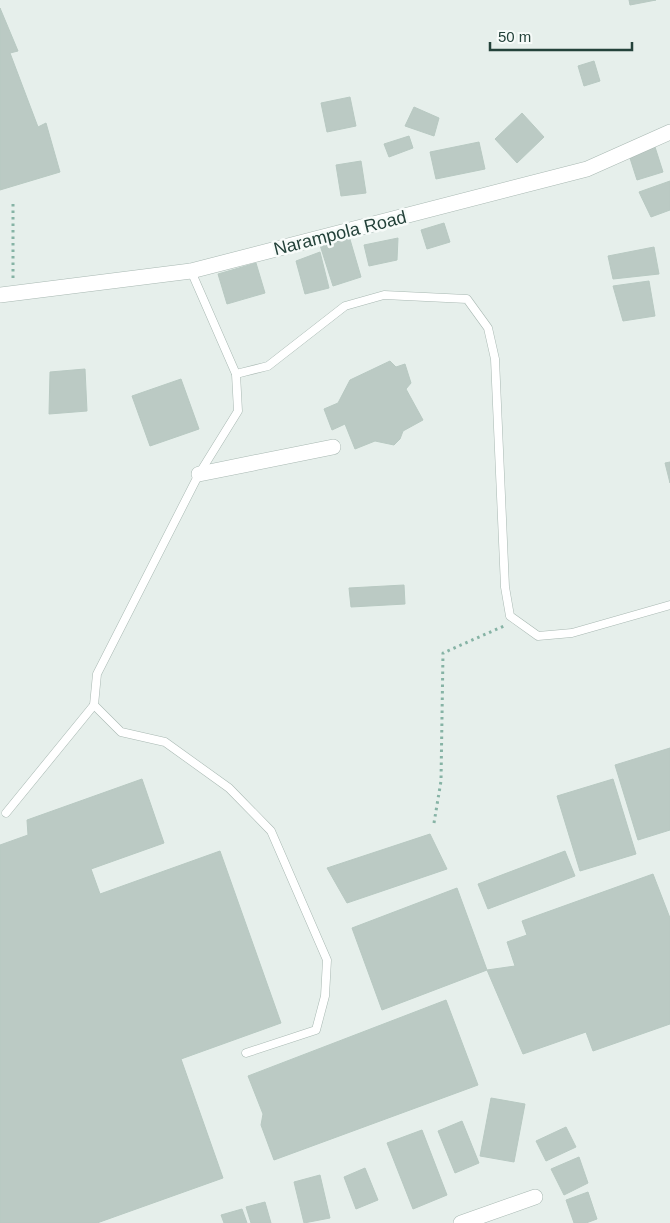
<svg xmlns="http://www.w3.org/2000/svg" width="670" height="1223" font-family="Arial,sans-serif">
<rect width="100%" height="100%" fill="#e6efeb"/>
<g fill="#bbcac4" stroke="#b8c9c2">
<path d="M 629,0 L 656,0 L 630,5 Z"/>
<path d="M 0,8 L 18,51 L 10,53 L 38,127 L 46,123 L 60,172 L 0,190 Z"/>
<path d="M 594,61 L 600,81 L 584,86 L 578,66 Z"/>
<path d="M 350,97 L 356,126 L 327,132 L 321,103 Z"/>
<path d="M 414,107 L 439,118 L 434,136 L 405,126 Z"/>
<path d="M 522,113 L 544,137 L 517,163 L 495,139 Z"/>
<path d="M 409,136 L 413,148 L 389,157 L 384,144 Z"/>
<path d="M 479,142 L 485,169 L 436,179 L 430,152 Z"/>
<path d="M 655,147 L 663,172 L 637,180 L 629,155 Z"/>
<path d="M 361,161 L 366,193 L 341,196 L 336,165 Z"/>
<path d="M 670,181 L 670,210 L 651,217 L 639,192 Z"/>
<path d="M 444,223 L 450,242 L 427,249 L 421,230 Z"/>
<path d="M 349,236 L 361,277 L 333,286 L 320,245 Z"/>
<path d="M 398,238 L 397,260 L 369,266 L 364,245 Z"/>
<path d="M 654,247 L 659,274 L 613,279 L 608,256 Z"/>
<path d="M 320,252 L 329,288 L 305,294 L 296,261 Z"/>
<path d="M 256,263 L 265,293 L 227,304 L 218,274 Z"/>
<path d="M 649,281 L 655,316 L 623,321 L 613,286 Z"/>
<path d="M 390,361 L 396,367 L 405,364 L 411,383 L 406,389 L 423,420 L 403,431 L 400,439 L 394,445 L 375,441 L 355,449 L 345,424 L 332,430 L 324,409 L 338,403 L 350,380 Z"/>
<path d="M 85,369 L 87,411 L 49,414 L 50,372 Z"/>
<path d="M 181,379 L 199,429 L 150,446 L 132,396 Z"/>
<path d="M 670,462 L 670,483 L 665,463 Z"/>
<path d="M 404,585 L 405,604 L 351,607 L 349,588 Z"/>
<path d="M 670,748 L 670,830 L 638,840 L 615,765 Z"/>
<path d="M 142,779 L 164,843 L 91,869 L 100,894 L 220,851 L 281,1023 L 181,1059 L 223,1178 L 97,1223 L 0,1223 L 0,845 L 28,835 L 27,820 Z"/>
<path d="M 613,779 L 636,854 L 580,871 L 557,796 Z"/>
<path d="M 430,834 L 447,869 L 347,903 L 327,868 Z"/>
<path d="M 565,851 L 575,876 L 488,909 L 478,884 Z"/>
<path d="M 653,874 L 670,918 L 670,1024 L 593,1051 L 586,1032 L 523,1054 L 487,970 L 515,966 L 507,942 L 527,935 L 522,921 Z"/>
<path d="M 457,888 L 487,970 L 382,1010 L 352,928 Z"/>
<path d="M 446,1000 L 478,1085 L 274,1160 L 261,1125 L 263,1114 L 248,1076 Z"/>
<path d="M 491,1098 L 525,1104 L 514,1162 L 480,1156 Z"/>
<path d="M 462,1121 L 479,1163 L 455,1173 L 438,1131 Z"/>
<path d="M 566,1127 L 576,1147 L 546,1161 L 536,1141 Z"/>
<path d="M 422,1130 L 447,1195 L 413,1209 L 387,1143 Z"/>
<path d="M 579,1157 L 588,1183 L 564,1195 L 551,1169 Z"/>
<path d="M 365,1168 L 378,1200 L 356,1209 L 344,1177 Z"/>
<path d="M 320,1175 L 330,1218 L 304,1223 L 294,1182 Z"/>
<path d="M 588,1192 L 597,1219 L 586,1223 L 574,1223 L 566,1200 Z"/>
<path d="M 265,1202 L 271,1223 L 251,1223 L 246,1207 Z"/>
<path d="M 242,1209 L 247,1223 L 224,1223 L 221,1215 Z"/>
</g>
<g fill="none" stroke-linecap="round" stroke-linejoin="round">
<defs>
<g id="service">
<path d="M 191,271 L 236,374 L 238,411 L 199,474 L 97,674 L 94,705 L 121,732 L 165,742 L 229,788 L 271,831 L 327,960 L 325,996 L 316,1030 L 246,1053"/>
<path d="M 236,374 L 268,366 L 345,306 L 384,295 L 467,299 L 488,328 L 495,359 L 505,587 L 510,616 L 538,636 L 572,633 L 670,605"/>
<path d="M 6,813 L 94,705"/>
</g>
<g id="minor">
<path d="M 199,474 L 333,447"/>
<path d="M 461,1223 L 535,1197"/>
</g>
<path id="tertiary" d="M 0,295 L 191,271 L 587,169 L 670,132"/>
</defs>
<use href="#service" stroke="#a8b8b2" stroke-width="9"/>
<use href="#minor" stroke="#a8b8b2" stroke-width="16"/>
<use href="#tertiary" stroke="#a8b8b2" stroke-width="16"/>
<g stroke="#86b3a5" stroke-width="3" stroke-dasharray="2.5 4" stroke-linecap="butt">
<path d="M 13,204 L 13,278"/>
<path d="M 434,823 L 441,781 L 443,653 L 504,626"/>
</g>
<use href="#service" stroke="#fff" stroke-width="8"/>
<use href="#minor" stroke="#fff" stroke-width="15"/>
<use href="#tertiary" stroke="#fff" stroke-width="15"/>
</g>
<g text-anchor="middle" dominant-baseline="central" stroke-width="5" stroke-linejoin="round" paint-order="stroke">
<g font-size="18" fill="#24423a" stroke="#f7fbf9">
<text transform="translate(340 233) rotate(-14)">Narampola Road</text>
</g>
</g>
<path d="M490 42v8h142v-8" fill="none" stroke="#24423a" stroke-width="2.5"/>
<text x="498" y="42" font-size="15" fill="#24423a" stroke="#f7fbf9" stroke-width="4" paint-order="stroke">50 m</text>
</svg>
